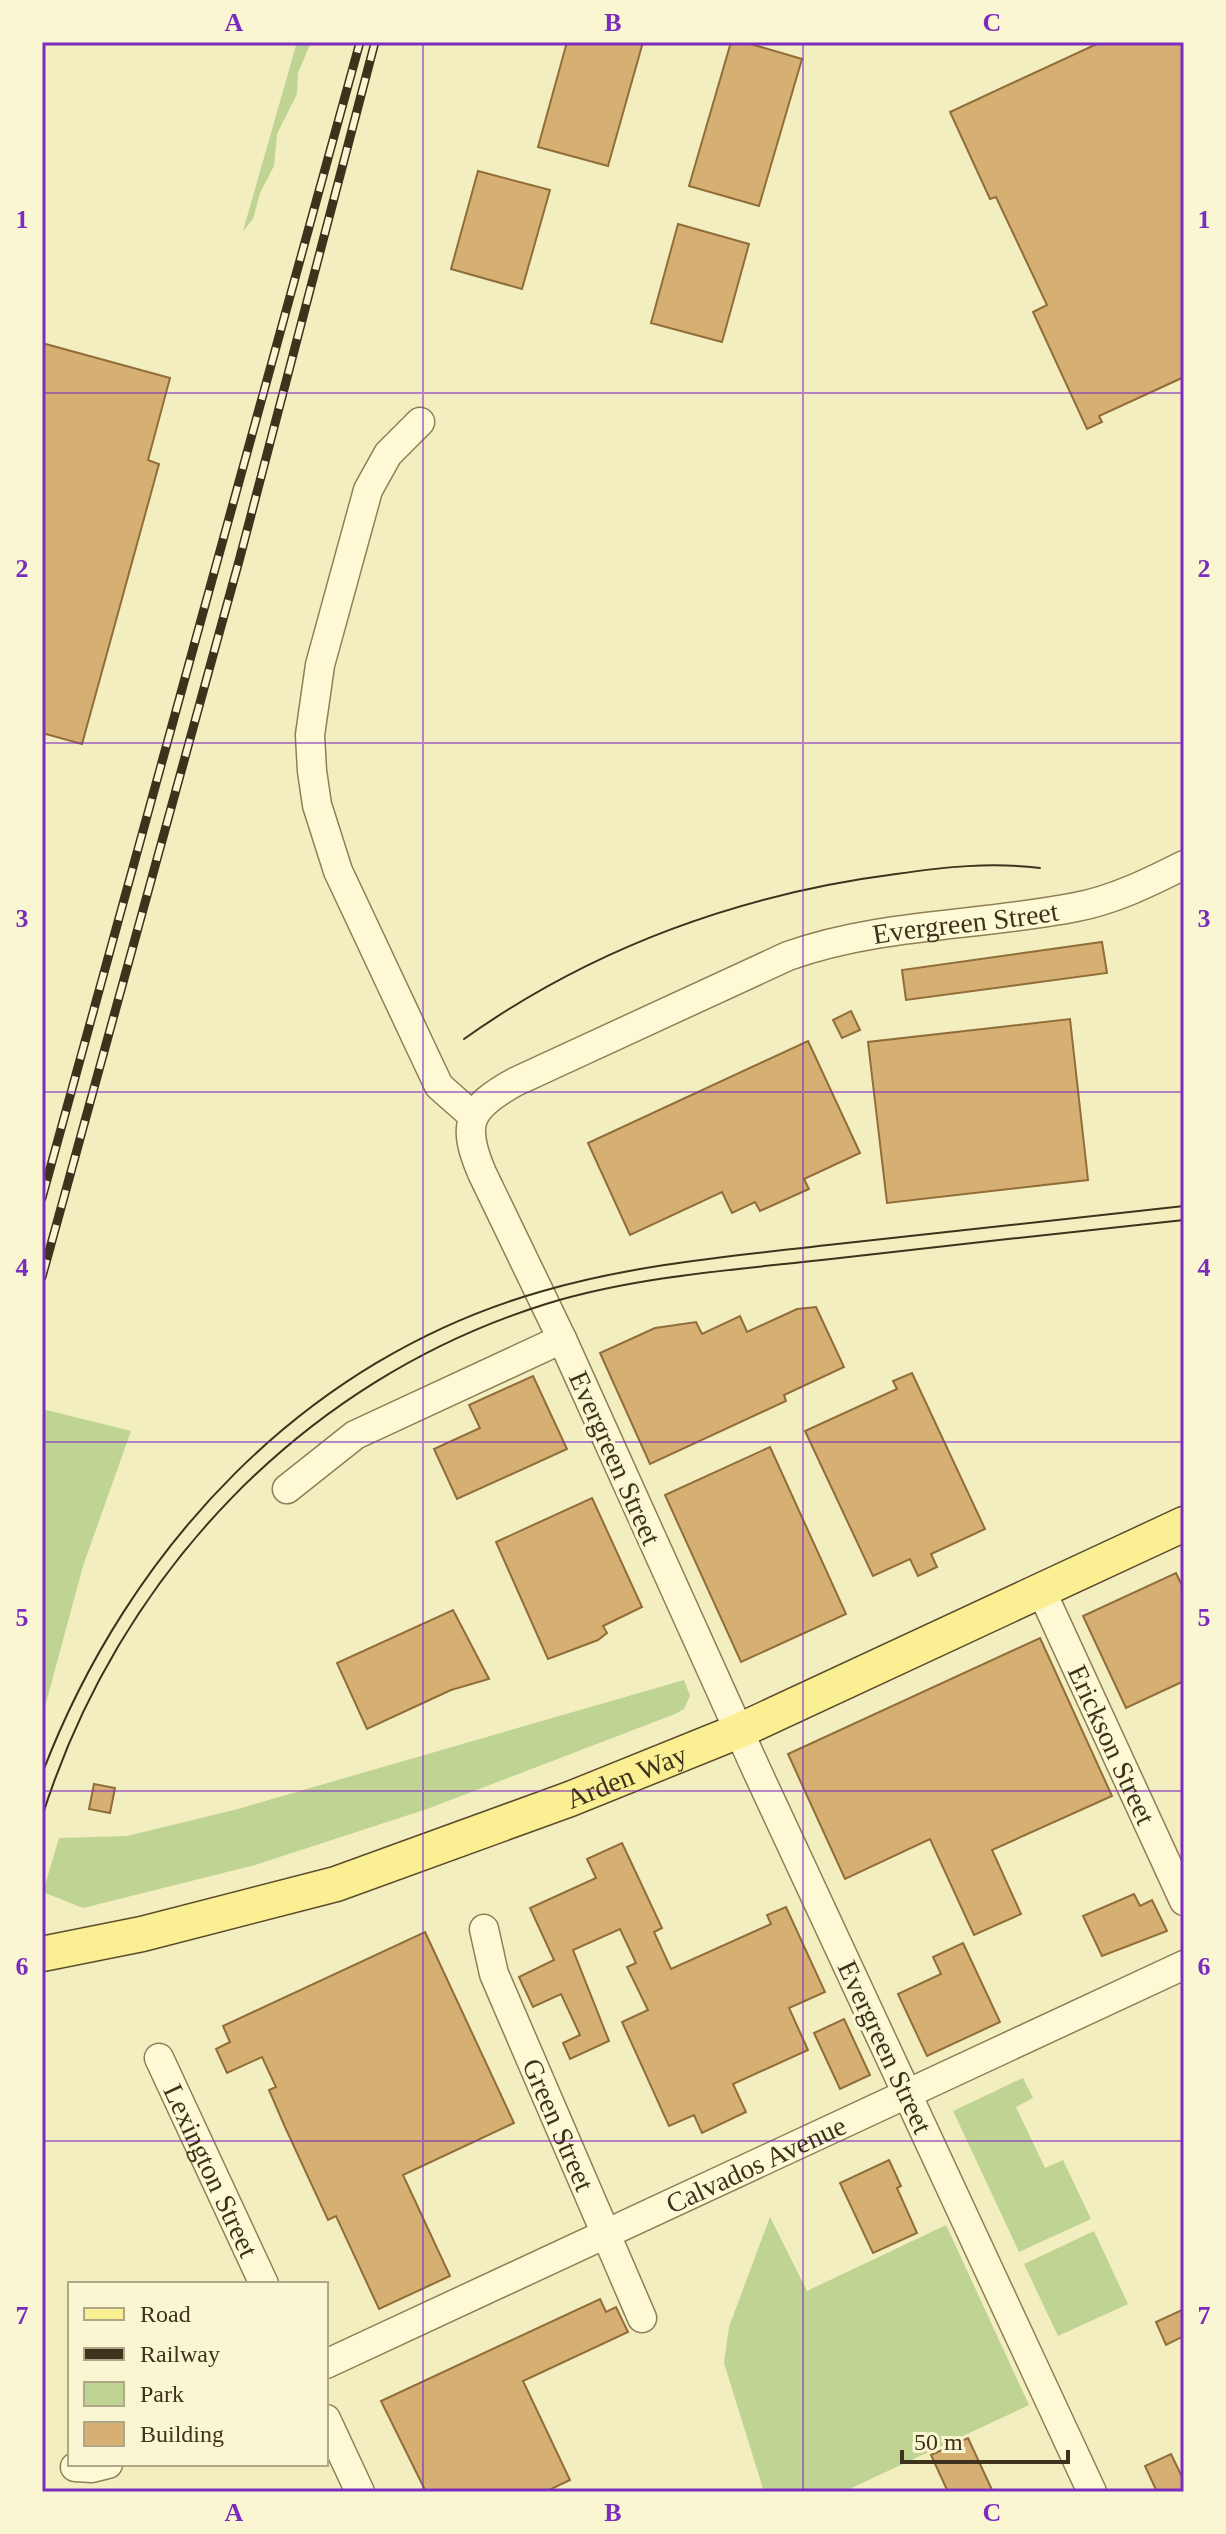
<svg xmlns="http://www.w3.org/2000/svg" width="1226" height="2534" font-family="Georgia,serif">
<rect width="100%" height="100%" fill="#f3eec0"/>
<g fill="#bfd393">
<path d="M 297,42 L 311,42 L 298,73 L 297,94 L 277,134 L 274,166 L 260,193 L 253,219 L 243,231 Z"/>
<path d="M 42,1409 L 131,1431 L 83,1566 L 42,1718 Z"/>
<path d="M 684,1680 L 690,1696 L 684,1709 L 675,1714 L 427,1809 L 255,1865 L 83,1908 L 43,1892 L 59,1838 L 127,1836 L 234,1810 Z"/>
<path d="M 1023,2078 L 1033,2098 L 1016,2107 L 1045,2168 L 1063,2160 L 1091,2219 L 1019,2252 L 953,2111 Z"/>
<path d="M 770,2217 L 807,2291 L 946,2225 L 1029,2405 L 843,2492 L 764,2492 L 724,2363 L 729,2327 Z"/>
<path d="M 1094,2231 L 1128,2304 L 1058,2336 L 1024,2264 Z"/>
</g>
<g fill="#d6af72" stroke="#916d39" stroke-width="2">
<path d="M 567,42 L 643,42 L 608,166 L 538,147 Z"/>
<path d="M 731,42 L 744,42 L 802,59 L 759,206 L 689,186 Z"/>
<path d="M 1101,42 L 1184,42 L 1184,377 L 1099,416 L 1102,422 L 1087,429 L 1033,312 L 1047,305 L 996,197 L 990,199 L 950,112 Z"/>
<path d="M 478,171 L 550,190 L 522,289 L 451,269 Z"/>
<path d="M 678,224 L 749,244 L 722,342 L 651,323 Z"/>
<path d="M 42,343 L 170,378 L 148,460 L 159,464 L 82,744 L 42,733 Z"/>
<path d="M 1102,942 L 1107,973 L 906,1000 L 902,970 Z"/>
<path d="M 851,1011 L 860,1030 L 842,1038 L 833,1020 Z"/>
<path d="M 1070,1019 L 1088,1180 L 887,1203 L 868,1042 Z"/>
<path d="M 808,1041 L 860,1153 L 804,1179 L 809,1189 L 760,1211 L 755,1202 L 732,1213 L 722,1192 L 630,1235 L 588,1143 Z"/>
<path d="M 816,1307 L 844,1367 L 784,1395 L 786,1401 L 650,1464 L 600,1353 L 655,1328 L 696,1322 L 702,1334 L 740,1316 L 747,1332 L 797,1309 Z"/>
<path d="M 912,1373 L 985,1529 L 931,1554 L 937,1567 L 918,1576 L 910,1559 L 873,1576 L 805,1431 L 897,1389 L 893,1381 Z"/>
<path d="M 533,1376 L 567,1449 L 457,1499 L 434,1449 L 480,1428 L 469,1405 Z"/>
<path d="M 770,1447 L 846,1614 L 741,1662 L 665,1495 Z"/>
<path d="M 592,1498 L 642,1607 L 603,1626 L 607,1633 L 598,1640 L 548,1659 L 496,1542 Z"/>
<path d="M 1176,1573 L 1184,1590 L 1184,1681 L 1126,1708 L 1083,1616 Z"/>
<path d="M 453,1610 L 489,1679 L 451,1690 L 367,1729 L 337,1663 Z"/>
<path d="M 1040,1638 L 1112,1796 L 992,1850 L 1021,1914 L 974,1935 L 930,1839 L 845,1879 L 788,1754 Z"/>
<path d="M 94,1784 L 115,1788 L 110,1813 L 89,1809 Z"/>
<path d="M 622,1843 L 662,1928 L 654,1932 L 671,1969 L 771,1924 L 767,1915 L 786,1907 L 825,1992 L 789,2008 L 808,2050 L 733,2084 L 746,2112 L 702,2133 L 694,2115 L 669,2126 L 622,2022 L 648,2010 L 627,1967 L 636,1963 L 620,1929 L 573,1950 L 609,2041 L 570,2059 L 563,2043 L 580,2035 L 561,1994 L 533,2007 L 519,1977 L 554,1960 L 530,1908 L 596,1878 L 587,1859 Z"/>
<path d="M 1134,1894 L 1140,1906 L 1152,1900 L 1167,1931 L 1102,1956 L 1083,1916 Z"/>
<path d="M 425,1932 L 514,2123 L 403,2175 L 450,2276 L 379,2309 L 336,2216 L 328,2220 L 285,2127 L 269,2090 L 276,2087 L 262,2057 L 227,2073 L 216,2049 L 230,2042 L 223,2026 Z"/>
<path d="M 963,1943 L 1000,2022 L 927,2056 L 898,1994 L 941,1974 L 933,1957 Z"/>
<path d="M 844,2019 L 870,2075 L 840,2089 L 814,2033 Z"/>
<path d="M 889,2160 L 901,2186 L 897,2188 L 917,2233 L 873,2253 L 840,2183 Z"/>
<path d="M 600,2299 L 606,2312 L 616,2307 L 628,2332 L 523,2381 L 570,2480 L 545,2492 L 426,2492 L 381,2401 Z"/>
<path d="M 1184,2309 L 1184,2336 L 1166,2345 L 1156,2322 Z"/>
<path d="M 968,2438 L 993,2492 L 948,2492 L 931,2455 Z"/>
<path d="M 1171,2454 L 1184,2481 L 1184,2492 L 1157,2492 L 1145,2466 Z"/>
</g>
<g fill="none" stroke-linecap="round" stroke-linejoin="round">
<defs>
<g id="minor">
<path d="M 420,422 L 388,454 L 368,490 L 320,665 L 310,735 L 312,771 L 317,805 L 338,871 L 422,1050 L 439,1086 L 473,1116"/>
<path d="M 287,1489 L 355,1435 L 562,1339"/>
<path id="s1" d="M 1041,1590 L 1184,1901"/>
<path id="s2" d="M 484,1929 L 494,1974 L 642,2318"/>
<path id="s3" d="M 159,2058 L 264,2284"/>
<path id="s4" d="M 326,2364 L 1184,1965"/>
<path d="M 326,2419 L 360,2492"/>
<path d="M 75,2467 L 92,2468 L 108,2464"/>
<path id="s5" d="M 1092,2492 L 757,1771 L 562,1339 L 482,1173 C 461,1124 468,1108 515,1082 L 788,956 C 880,923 981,926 1076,907 C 1114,900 1150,882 1184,865"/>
</g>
<g id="major">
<path id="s6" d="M 42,1954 L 142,1934 L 336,1884 L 570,1799 L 741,1730 L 1184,1524"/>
</g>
</defs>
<use href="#minor" stroke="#8f7f56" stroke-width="31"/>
<use href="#major" stroke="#5c4b2b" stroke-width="37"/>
<use href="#minor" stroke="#fdf9d5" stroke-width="28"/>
<use href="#major" stroke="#fbef94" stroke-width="34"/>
<g stroke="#3d321c" stroke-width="2">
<path d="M 464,1039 C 592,948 740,894 896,874 C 945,867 990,862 1040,868"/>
<path d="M 42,1774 C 128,1548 305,1358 543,1291 C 636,1264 733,1256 828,1245 C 947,1232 1065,1219 1184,1206"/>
<path d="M 42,1817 C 118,1576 302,1380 546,1304 C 634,1277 731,1270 822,1260 C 943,1246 1063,1233 1184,1220"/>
</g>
<defs>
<g id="rail">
<path d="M 42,1198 L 360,42"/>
<path d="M 42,1277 L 239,561 L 375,42"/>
</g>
</defs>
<use href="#rail" stroke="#3d321c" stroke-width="9"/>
<use href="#rail" stroke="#f9f6d1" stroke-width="6" stroke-dasharray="18" stroke-linecap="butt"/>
</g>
<path fill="none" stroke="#7b2cbf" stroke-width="2" stroke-opacity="0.55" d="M 423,42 L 423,2492M 803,42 L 803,2492M 42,393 L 1184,393M 42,743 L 1184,743M 42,1092 L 1184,1092M 42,1442 L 1184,1442M 42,1791 L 1184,1791M 42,2141 L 1184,2141"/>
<g text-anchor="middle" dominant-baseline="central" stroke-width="7" stroke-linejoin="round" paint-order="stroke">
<g font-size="28" fill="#3d321c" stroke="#f9f6d1">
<text stroke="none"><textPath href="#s5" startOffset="2048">Evergreen Street</textPath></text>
<text transform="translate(615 1458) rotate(66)">Evergreen Street</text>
<text stroke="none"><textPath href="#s1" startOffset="170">Erickson Street</textPath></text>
<text stroke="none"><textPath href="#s6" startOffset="612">Arden Way</textPath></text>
<text transform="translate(885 2047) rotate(65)">Evergreen Street</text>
<text stroke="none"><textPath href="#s2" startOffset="210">Green Street</textPath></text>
<text stroke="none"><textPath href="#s4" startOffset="474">Calvados Avenue</textPath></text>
<text stroke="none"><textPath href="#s3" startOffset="124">Lexington Street</textPath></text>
</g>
</g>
<rect width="1226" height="2534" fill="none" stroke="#f9f6d1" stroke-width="88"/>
<rect x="68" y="2282" width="260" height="184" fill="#f9f6d1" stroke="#aea889" stroke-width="2"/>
<rect x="84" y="2308" width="40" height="12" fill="#fbef94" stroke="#aea889" stroke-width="2"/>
<text x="140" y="2322" font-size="24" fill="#3d321c">Road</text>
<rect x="84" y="2348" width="40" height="12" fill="#3d321c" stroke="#aea889" stroke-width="2"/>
<text x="140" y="2362" font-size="24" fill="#3d321c">Railway</text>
<rect x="84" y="2382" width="40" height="24" fill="#bfd393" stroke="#aea889" stroke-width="2"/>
<text x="140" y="2402" font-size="24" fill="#3d321c">Park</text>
<rect x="84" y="2422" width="40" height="24" fill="#d6af72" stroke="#aea889" stroke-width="2"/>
<text x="140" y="2442" font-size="24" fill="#3d321c">Building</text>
<path d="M902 2450v12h166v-12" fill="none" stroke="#3d321c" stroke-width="4"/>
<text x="914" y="2450" font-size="24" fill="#3d321c" stroke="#f9f6d1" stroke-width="6" paint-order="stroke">50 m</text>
<rect x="44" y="44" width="1138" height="2446" fill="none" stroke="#7b2cbf" stroke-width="3"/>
<g font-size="26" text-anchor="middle" font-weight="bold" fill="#7b2cbf">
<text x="234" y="31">A</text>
<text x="613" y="31">B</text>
<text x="992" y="31">C</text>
<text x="22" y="228">1</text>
<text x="1204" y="228">1</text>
<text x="22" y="577">2</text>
<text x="1204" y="577">2</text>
<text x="22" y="927">3</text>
<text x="1204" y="927">3</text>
<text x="22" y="1276">4</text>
<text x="1204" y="1276">4</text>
<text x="22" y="1626">5</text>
<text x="1204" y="1626">5</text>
<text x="22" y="1975">6</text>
<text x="1204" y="1975">6</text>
<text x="22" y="2324">7</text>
<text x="1204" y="2324">7</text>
<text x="234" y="2521">A</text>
<text x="613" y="2521">B</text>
<text x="992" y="2521">C</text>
</g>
</svg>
